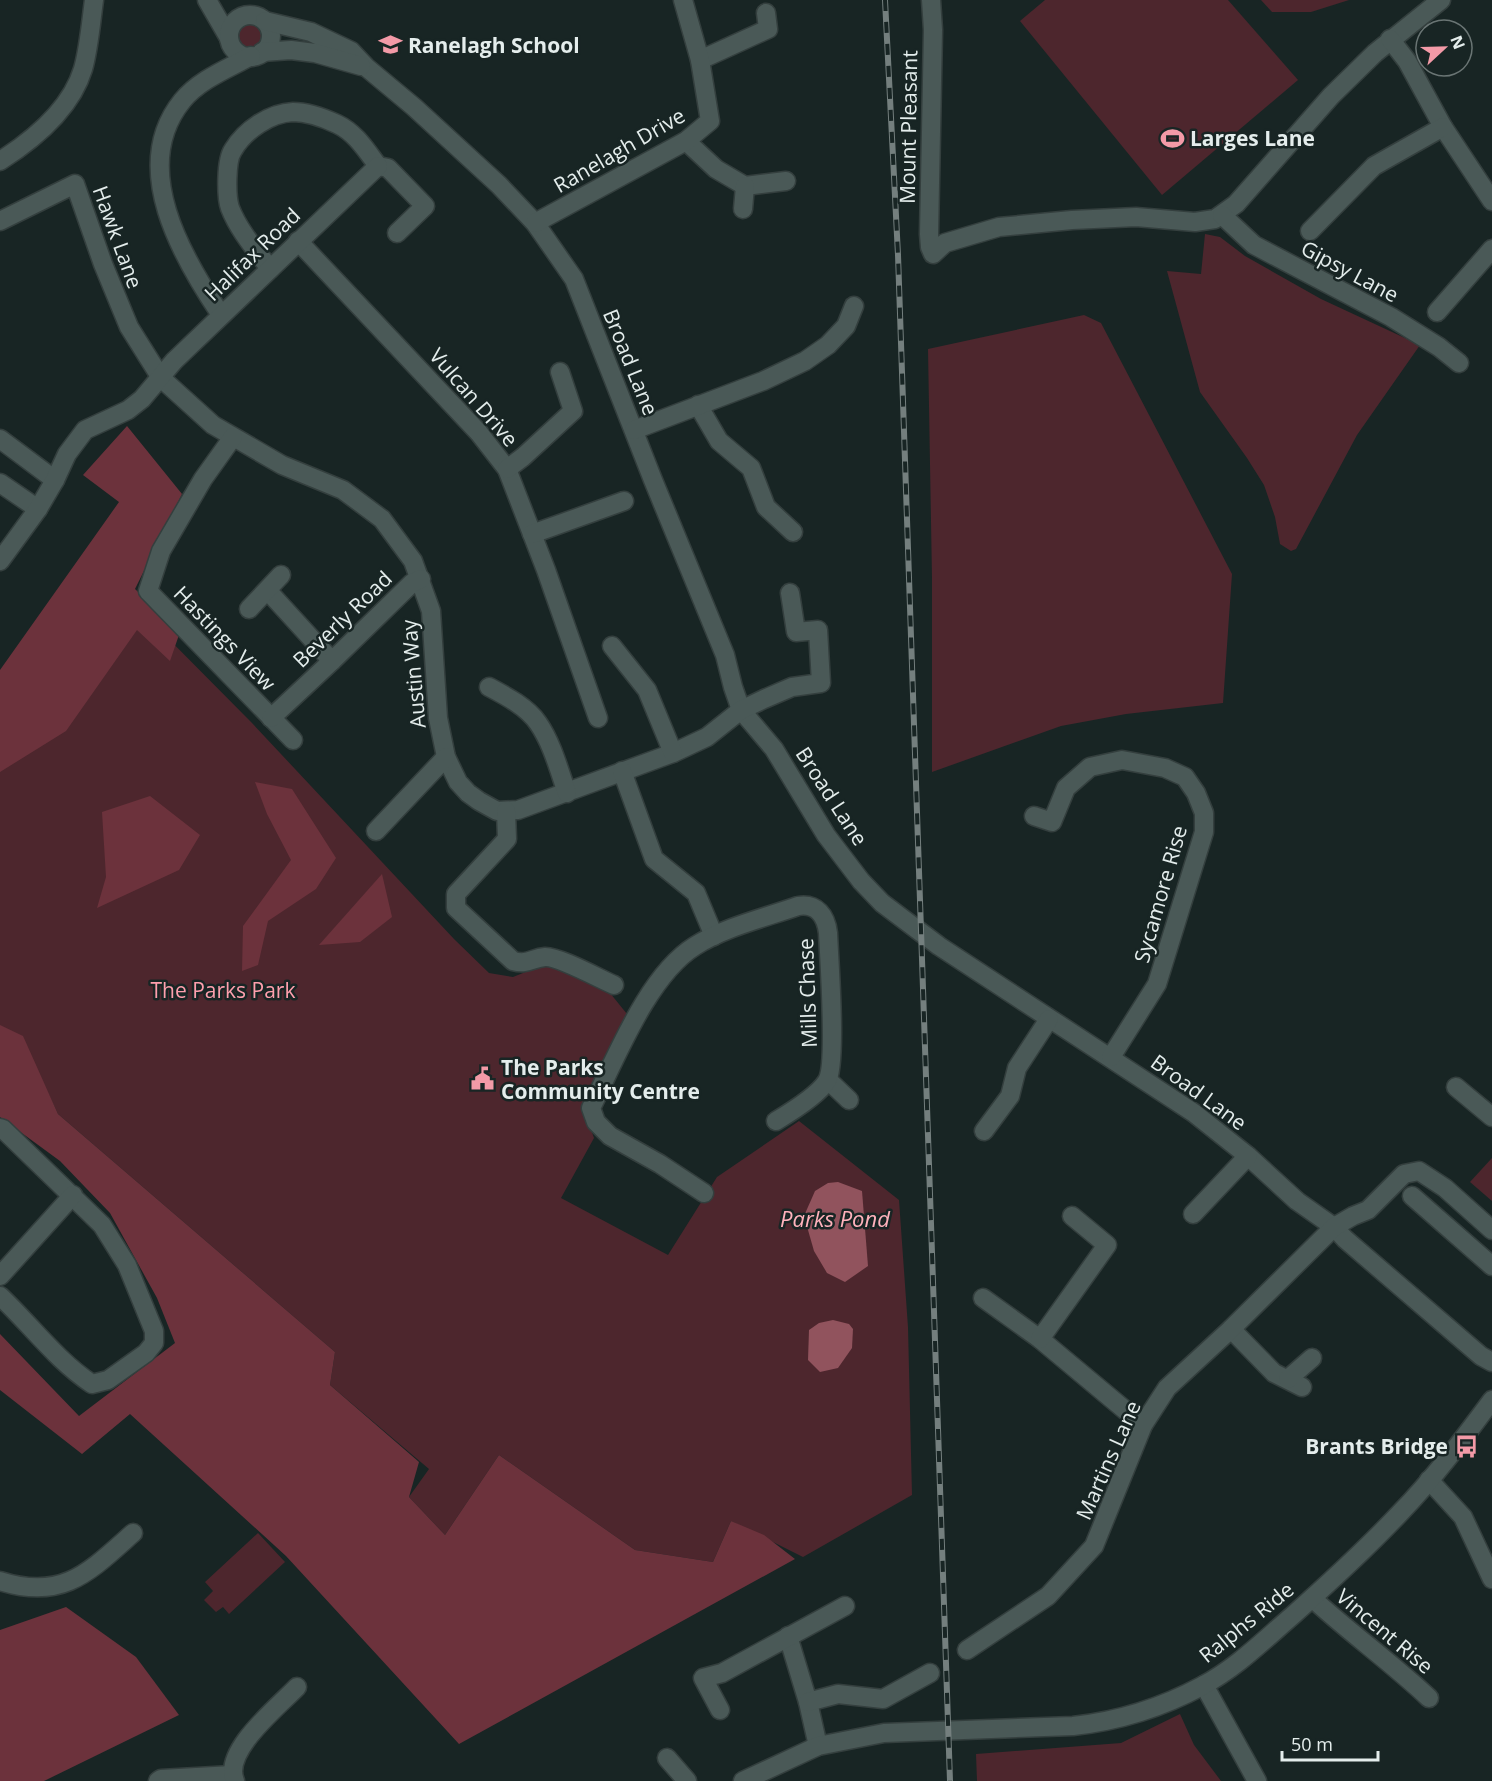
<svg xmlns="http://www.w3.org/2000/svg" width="1492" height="1781" font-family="'Open Sans',sans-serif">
<rect width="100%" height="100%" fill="#182524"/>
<g fill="#4d262d">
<path d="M 1045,0 L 1228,0 L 1298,80 L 1162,195 L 1020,21 Z"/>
<path d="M 1261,0 L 1349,0 L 1311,12 L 1272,12 Z"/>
<circle cx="249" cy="36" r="14"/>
<path d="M 1205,234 L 1220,237 L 1245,256 L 1321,299 L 1420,345 L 1357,435 L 1296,549 L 1291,551 L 1280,544 L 1275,517 L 1264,485 L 1247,458 L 1200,392 L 1167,271 L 1201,274 Z"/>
<path d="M 1084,315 L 1101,323 L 1232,574 L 1223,703 L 1126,714 L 1061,726 L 932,772 L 932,578 L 928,349 Z"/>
<path d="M 142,612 L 252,723 L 454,939 L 489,973 L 513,977 L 548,963 L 610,993 L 627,1014 L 583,1107 L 594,1138 L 561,1198 L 668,1255 L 717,1177 L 799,1121 L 899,1200 L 908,1327 L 912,1495 L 803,1557 L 731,1521 L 713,1562 L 635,1550 L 499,1455 L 445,1535 L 409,1497 L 429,1469 L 330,1385 L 335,1352 L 58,1114 L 35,1065 L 0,1045 L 0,746 Z"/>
<path d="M 1492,1158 L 1492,1201 L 1470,1182 Z"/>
<path d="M 258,1533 L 285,1562 L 229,1614 L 223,1607 L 216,1612 L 204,1600 L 213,1591 L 205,1582 Z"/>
<path d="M 1180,1714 L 1194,1745 L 1221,1781 L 977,1781 L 976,1754 L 1121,1743 Z"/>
</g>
<g fill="#6c323c">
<path d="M 127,426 L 182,494 L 135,589 L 180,632 L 170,661 L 137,630 L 66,731 L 0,772 L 0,670 L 119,502 L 83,475 Z"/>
<path d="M 255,782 L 292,789 L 336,858 L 316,889 L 268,921 L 258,965 L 242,971 L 243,926 L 291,860 L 267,814 Z"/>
<path d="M 150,796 L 200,835 L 179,870 L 97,908 L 106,877 L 102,812 Z"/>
<path d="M 382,874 L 392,917 L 360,942 L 319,945 Z"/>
<path d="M 0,1025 L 23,1036 L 58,1114 L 335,1352 L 330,1385 L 419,1462 L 409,1497 L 445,1535 L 499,1455 L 635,1550 L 713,1562 L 731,1521 L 764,1535 L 795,1559 L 459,1744 L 286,1556 L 130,1414 L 82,1454 L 0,1390 L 0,1334 L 79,1416 L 175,1343 L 157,1298 L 110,1213 L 60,1161 L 0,1117 Z"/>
<path d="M 66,1607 L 136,1657 L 179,1715 L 44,1781 L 0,1781 L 0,1630 Z"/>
</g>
<g fill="#91535d">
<path d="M 838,1182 L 862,1191 L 868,1266 L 845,1282 L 827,1273 L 814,1251 L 804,1216 L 815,1191 L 828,1183 Z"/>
<path d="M 833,1320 L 849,1324 L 853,1329 L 852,1348 L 838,1368 L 820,1372 L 808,1360 L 809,1330 L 819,1323 Z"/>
</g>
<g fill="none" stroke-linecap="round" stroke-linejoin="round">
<defs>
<g id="minor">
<path d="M 207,0 L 229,38"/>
<path d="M 931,0 L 933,30 L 929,234 L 930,247 L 933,254 L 945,243 L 999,227 L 1072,220 L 1136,217 L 1195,222 L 1215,219 L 1236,204 L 1331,96 L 1375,53 L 1441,0"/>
<circle cx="250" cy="36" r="21"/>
<path d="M 265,21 L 311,32 L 351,51 L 366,67 L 414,107 L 499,185 L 535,223 L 574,279 L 653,480 L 725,655 L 733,687 L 741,710 L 774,749 L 826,835 L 861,881 L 882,903 L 939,946 L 1194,1113 L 1248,1156 L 1297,1201 L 1334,1227 L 1345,1239 L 1481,1356 L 1492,1362"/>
<path d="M 1390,39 L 1407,61 L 1443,127 L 1492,201"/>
<path d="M 262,52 L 291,50 L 315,53 L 361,66"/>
<path d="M 700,60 L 768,29 L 766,13"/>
<path d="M 686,141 L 716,169 L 745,186 L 786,181"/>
<path d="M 0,161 C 33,140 71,109 83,69 C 89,48 91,22 94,0"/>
<path d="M 378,166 L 388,168 L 425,206 L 397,233"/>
<path d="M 743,209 L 745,186"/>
<path d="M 1222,215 L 1254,245 L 1391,317 L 1439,347 L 1459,363"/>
<path d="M 0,221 L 75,184 L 103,264 L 129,327 L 161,378 L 213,425 L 282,465 L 343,490 L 382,519 L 413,561 L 431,611 L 438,718 L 446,757 L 458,782 L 468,793 L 479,801 L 497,811 L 518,810 L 673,753 L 707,737 L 741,710 L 764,699 L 792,687 L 821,683 L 818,630 L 796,632 L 790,593"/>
<path d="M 535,223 L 686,141 L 710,121 L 700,60 L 683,0"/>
<path d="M 1310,231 L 1374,166 L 1443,127"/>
<path d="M 298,241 L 479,433 L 507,469 L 546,570 L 598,718"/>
<path d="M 270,269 C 256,250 239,231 230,208 C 226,196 226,160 233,150 C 245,130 270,113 293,112 C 308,112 324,118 337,124 C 356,133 366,150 378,166"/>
<path d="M 1437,312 L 1492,249"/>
<path d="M 221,315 C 182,257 129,167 182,101 C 199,80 227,69 251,56"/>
<path d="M 698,405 L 719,441 L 751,468 L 766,507 L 793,532"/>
<path d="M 634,430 L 763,381 L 805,361 L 828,345 L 846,326 L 854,306"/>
<path d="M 233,437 L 203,479 L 161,551 L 148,591 L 293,740"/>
<path d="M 0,439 L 55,480"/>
<path d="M 507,469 L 523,457 L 573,411 L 560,372"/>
<path d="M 0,483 L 38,509"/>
<path d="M 532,534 L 624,501"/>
<path d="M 0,561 L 38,509 L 55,480 L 67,454 L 85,430 L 128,410 L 142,399 L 174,361 L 378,166"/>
<path d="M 268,591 L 332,661"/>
<path d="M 249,609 L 281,575"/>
<path d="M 612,646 L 647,690 L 673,753"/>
<path d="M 489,687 C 506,696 527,707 538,723 C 552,743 559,770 567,793"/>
<path d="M 271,718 L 332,661 L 412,583 L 421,579"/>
<path d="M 622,771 L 654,859 L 696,893 L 714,936"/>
<path d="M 506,811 L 507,839 L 456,894 L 456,908 L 513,961 C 528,965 532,958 545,957 C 558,956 600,979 614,985"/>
<path d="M 1034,816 L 1052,822 L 1066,788 L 1090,767 L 1122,760 L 1165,768 L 1185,777 L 1196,793 L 1204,813 L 1204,832 L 1157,984 L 1111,1057"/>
<path d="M 376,831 L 446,757"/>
<path d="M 828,1080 L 849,1100"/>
<path d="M 1456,1087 L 1492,1117"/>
<path d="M 0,1128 L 3,1129 L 102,1225 L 127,1265 L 154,1331 L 154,1343 L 146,1353 L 108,1380 L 92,1384 C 56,1360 31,1325 0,1296"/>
<path d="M 984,1131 L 1010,1096 L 1017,1068 L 1049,1019"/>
<path d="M 704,1193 L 660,1164 L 610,1136 L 596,1122 L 591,1108 C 616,1058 648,975 695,946 C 725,927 764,918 798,906 C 817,903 826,916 828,933 C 829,958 837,1064 827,1081 C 818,1095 791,1112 776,1121"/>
<path d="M 1412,1196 L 1492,1266"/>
<path d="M 1193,1214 L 1248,1156"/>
<path d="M 0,1276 L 73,1195"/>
<path d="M 983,1298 L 1040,1339 L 1143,1425"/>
<path d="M 1231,1329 L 1274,1373 L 1302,1387"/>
<path d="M 1040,1339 L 1107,1245 L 1072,1216"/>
<path d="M 1288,1379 L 1312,1358"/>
<path d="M 1429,1480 L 1463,1517 L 1492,1579"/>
<path d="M 0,1581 C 63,1601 89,1572 133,1533"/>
<path d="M 1312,1598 C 1350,1633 1392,1663 1429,1698"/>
<path d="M 788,1636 L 808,1702 L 818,1746"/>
<path d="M 967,1650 L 1048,1596 L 1094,1546 L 1143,1425 L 1167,1388 L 1231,1329 L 1334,1227 L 1353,1216 L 1368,1210 L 1404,1174 L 1419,1171 L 1445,1188 L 1492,1230"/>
<path d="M 1204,1685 L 1257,1781"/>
<path d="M 808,1702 L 838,1694 L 883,1699 L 930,1673"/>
<path d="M 720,1710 L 703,1678 L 722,1673 L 845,1606"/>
<path d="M 667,1758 L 687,1781"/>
<path d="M 158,1781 L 161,1779 L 232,1775"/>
<path d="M 235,1781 C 222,1751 278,1707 297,1687"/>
<path d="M 743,1781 L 818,1746 L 884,1733 L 1073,1726 C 1119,1721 1161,1708 1202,1686 C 1236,1668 1263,1641 1292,1616 C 1329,1583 1366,1549 1400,1513 C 1434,1478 1463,1439 1492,1400"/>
</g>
</defs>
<use href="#minor" stroke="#343f3e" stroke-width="21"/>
<use href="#minor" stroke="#4a5957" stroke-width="18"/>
<defs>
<path id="rail" d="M 885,0 L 898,255 L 950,1781"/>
</defs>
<use href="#rail" stroke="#747f7e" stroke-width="6"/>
<use href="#rail" stroke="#182524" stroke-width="4" stroke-dasharray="11" stroke-linecap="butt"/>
</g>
<defs>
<symbol id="school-bare" viewBox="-9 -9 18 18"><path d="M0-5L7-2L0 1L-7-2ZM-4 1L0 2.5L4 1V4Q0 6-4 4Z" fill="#f39aa7" stroke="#182524" stroke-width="2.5" paint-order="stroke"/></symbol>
<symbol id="stadium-bare" viewBox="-9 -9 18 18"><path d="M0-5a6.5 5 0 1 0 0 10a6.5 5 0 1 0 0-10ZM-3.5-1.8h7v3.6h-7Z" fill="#f39aa7" stroke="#182524" stroke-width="2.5" paint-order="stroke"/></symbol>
<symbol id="civic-bare" viewBox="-9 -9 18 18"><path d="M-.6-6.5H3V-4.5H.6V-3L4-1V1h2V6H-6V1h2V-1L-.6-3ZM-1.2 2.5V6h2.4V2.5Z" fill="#f39aa7" stroke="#182524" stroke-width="2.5" paint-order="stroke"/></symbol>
<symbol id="bus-bare" viewBox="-9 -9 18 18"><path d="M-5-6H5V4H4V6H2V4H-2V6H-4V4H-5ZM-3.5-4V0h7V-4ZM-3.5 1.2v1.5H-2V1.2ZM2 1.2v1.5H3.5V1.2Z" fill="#f39aa7" stroke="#182524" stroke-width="2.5" paint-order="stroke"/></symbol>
</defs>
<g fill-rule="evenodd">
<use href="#school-bare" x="374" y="28" width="33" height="33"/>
<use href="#stadium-bare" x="1156" y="122" width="33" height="33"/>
<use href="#civic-bare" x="466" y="1062" width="33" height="33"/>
<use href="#bus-bare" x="1450" y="1430" width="33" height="33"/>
</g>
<g text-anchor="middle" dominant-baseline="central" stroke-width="5" stroke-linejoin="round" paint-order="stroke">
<g font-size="21" font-weight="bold" fill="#e4edec" stroke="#182524" text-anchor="start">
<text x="408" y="45">Ranelagh School</text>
<text x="1190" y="138">Larges Lane</text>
<text x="501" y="1067">The Parks<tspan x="501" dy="24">Community Centre</tspan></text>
<text x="1448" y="1446" text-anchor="end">Brants Bridge</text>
</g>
<g font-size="21" fill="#e4edec" stroke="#182524">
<text transform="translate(908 127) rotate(-89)">Mount Pleasant</text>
<text transform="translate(619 150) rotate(-30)">Ranelagh Drive</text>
<text transform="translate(118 237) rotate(70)">Hawk Lane</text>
<text transform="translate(252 254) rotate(-44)">Halifax Road</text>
<text transform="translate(1350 271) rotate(28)">Gipsy Lane</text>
<text transform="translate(631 362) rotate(68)">Broad Lane</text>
<text transform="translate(474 397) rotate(49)">Vulcan Drive</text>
<text transform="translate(342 619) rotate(-44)">Beverly Road</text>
<text transform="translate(225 638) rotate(46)">Hastings View</text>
<text transform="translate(413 674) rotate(-95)">Austin Way</text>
<text transform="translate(832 796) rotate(57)">Broad Lane</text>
<text transform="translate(1160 894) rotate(-74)">Sycamore Rise</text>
<text transform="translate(807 993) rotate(-92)">Mills Chase</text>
<text transform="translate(1199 1092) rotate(36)">Broad Lane</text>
<text transform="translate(1108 1460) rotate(-66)">Martins Lane</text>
<text transform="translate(1246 1622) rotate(-39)">Ralphs Ride</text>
<text transform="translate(1385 1631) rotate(40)">Vincent Rise</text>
</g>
<g font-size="21" fill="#fe9fad" stroke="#182524">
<text x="223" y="990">The Parks Park</text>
</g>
<g font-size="22" font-style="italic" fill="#ffb2bc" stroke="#182524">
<text x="835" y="1218">Parks Pond</text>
</g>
</g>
<g transform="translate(1444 48) rotate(68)"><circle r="28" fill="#182524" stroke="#6a7574" stroke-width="1.5"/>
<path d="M0-4.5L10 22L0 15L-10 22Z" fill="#f39aa7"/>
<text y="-9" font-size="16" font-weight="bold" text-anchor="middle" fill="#e4edec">N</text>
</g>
<path d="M1282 1751v9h96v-9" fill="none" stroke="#e4edec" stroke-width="3"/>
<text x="1291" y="1751" font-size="18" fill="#e4edec" stroke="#182524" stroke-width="4.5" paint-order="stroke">50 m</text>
</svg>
